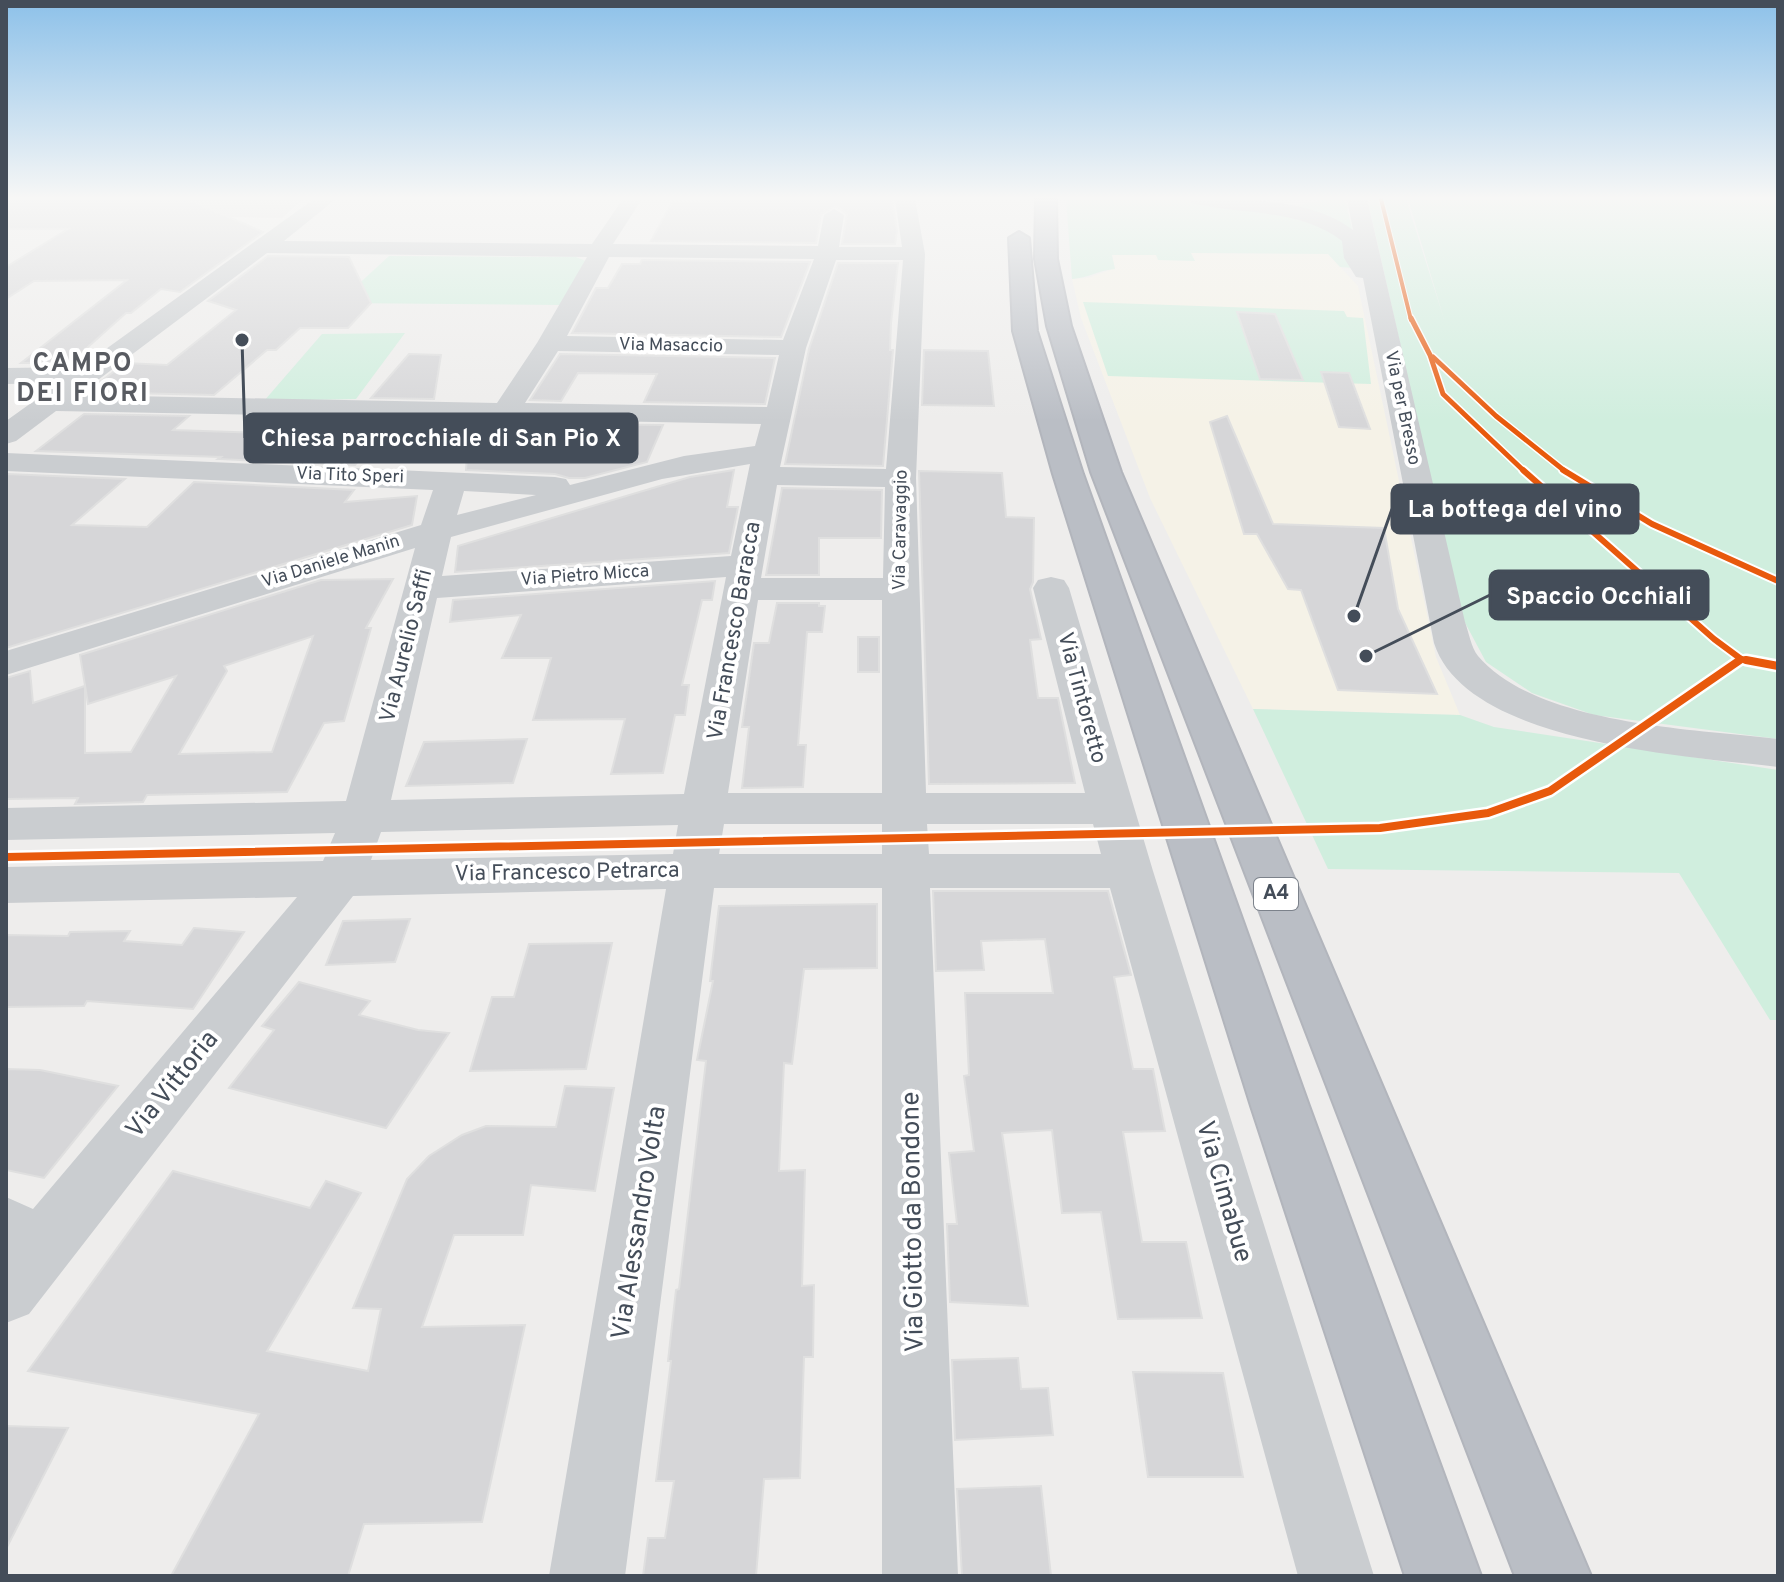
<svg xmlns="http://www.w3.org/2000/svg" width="1784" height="1582" font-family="Overpass,sans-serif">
<rect width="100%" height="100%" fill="#eeedec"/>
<path fill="#f5f2e7" d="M 1190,253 L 1328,254 L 1358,286 L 1436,657 L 1460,715 L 1253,709 L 1150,498 L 1081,318 L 1072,279 L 1088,278 L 1115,268 L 1111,255 L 1156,255 L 1194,261 Z"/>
<path fill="#e0dede" d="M 6,199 L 304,199 L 282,218 L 76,214 Z"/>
<g fill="#d0eede">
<path d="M 1066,199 L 1191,199 L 1275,213 L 1339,232 L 1353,268 L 1340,267 L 1328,254 L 1191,253 L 1195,261 L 1158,260 L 1156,255 L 1112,255 L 1115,269 C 1100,270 1088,278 1072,279 Z"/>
<path d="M 1328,199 L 1345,199 L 1353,233 L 1295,206 Z"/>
<path d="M 1371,199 L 1406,199 L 1444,319 L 1408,199 L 1778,199 L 1778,739 L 1594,715 L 1532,693 L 1486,662 L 1462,617 L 1369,206 Z"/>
<path d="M 389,256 L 576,257 L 588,262 L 562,305 L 338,303 Z"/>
<path d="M 1083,302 L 1344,311 L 1347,317 L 1363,318 L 1371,384 L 1108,376 Z"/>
<path d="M 405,333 L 356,399 L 264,401 L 322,334 Z"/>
<path d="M 1253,709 L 1460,715 L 1494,727 L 1778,770 L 1778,1020 L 1770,1020 L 1679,873 L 1328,869 Z"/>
</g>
<g fill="#d6d6d8" stroke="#dfdfdf" stroke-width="2" fill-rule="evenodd">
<path d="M 6,199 L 187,199 L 263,232 L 180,292 L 161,289 L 131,313 L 126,313 L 70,363 L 21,363 L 127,280 L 34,281 L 6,299 L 6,267 L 68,229 L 6,229 Z"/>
<path d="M 704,199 L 892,199 L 897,231 L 895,244 L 842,244 L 847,214 L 836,206 L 821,214 L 816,243 L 651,241 L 672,202 L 702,202 Z"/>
<path d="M 268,256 L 349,257 L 371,303 L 348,328 L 300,328 L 276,350 L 267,350 L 214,395 L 87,392 L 125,363 L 167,365 L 236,310 L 208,301 Z"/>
<path d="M 642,260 L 810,262 L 781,337 L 572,333 L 596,288 L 608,288 L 622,264 L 640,264 Z"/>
<path d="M 838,263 L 898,263 L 891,323 L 890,350 L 893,350 L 883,466 L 785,464 L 809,349 Z"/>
<path d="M 1237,312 L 1275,314 L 1303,380 L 1260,379 Z"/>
<path d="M 924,350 L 988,351 L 994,406 L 922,405 Z"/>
<path d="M 409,354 L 441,355 L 434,399 L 371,398 Z"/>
<path d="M 560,354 L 775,358 L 765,404 L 644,402 L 657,374 L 578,373 L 561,401 L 530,400 Z"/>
<path d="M 1321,372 L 1349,373 L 1370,429 L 1339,427 Z"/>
<path d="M 84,414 L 189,416 L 173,430 L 264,433 L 270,428 L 342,430 L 352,419 L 426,421 L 414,437 L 379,436 L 355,465 L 218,459 L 221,457 L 36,451 Z"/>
<path d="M 1227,416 L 1273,524 L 1384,528 L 1398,609 L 1437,694 L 1338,690 L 1301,590 L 1288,589 L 1257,534 L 1244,534 L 1210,422 Z"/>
<path d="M 484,422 L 546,424 L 663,425 L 647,462 L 585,478 L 569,478 L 555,474 L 466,470 L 468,442 Z"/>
<path d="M 734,470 L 727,507 L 738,507 L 729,553 L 455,572 L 458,546 L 690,477 Z"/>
<path d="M 919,471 L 1002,473 L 1006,517 L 1034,518 L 1033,582 L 1030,589 L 1041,639 L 1030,640 L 1038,698 L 1058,698 L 1075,783 L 929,784 Z"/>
<path d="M 7,474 L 125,479 L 72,525 L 147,527 L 194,482 L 354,490 L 345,502 L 417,496 L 412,525 L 6,648 Z"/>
<path d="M 782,488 L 882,490 L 881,538 L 819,538 L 819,575 L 766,575 Z"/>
<path d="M 393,579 L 366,628 L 371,628 L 344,721 L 324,723 L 287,792 L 147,795 L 143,802 L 75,804 L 78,798 L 6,799 L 6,678 L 30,671 L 33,703 L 85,686 L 85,753 L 131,752 L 176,676 L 88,704 L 80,655 L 321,580 ZM 313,636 L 272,752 L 179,754 L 227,671 L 224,666 Z"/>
<path d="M 715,581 L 712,600 L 702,600 L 682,685 L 689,685 L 685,715 L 675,715 L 663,773 L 611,774 L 625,719 L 533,720 L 551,658 L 502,658 L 521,615 L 450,622 L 453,600 Z"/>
<path d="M 777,603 L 819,603 L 819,606 L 825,606 L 822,632 L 807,632 L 798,745 L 806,745 L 803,787 L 742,788 L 749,727 L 742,727 L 754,643 L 769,643 Z"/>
<rect x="858" y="637" width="21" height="35"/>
<path d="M 527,739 L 513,783 L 406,786 L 424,742 Z"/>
<path d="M 933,891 L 1108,891 L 1131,975 L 1114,977 L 1133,1069 L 1153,1069 L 1165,1131 L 1123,1132 L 1142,1242 L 1186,1242 L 1202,1318 L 1118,1319 L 1101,1212 L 1062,1213 L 1052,1130 L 1002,1133 L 1028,1306 L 950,1302 L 947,1224 L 957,1224 L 949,1153 L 974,1151 L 964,1076 L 969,1075 L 965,993 L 1053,993 L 1045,939 L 981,941 L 984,970 L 936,971 Z"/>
<path d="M 877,904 L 877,968 L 804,969 L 792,1064 L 784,1063 L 779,1171 L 805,1170 L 802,1286 L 814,1285 L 813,1357 L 804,1357 L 800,1478 L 764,1479 L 756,1576 L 643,1576 L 648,1538 L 665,1538 L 674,1481 L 656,1481 L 671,1361 L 668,1361 L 676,1290 L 679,1289 L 706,1061 L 697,1060 L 713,981 L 710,981 L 719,906 Z"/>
<path d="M 410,919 L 395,962 L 326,965 L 343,921 Z"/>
<path d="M 194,928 L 244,932 L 193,1009 L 87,1001 L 84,1006 L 6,1007 L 6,935 L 68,936 L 70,932 L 130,931 L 124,941 L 182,945 Z"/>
<path d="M 612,943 L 586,1069 L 470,1071 L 492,997 L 514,997 L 529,944 Z"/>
<path d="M 299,982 L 370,1001 L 359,1015 L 418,1030 L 449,1033 L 386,1128 L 229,1088 L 274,1030 L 262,1026 Z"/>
<path d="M 6,1069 L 40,1070 L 118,1086 L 44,1178 L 6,1170 Z"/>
<path d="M 565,1086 L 614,1088 L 595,1191 L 531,1185 L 523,1235 L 454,1235 L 422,1327 L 525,1325 L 482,1522 L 364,1524 L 348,1576 L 171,1576 L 259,1414 L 28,1371 L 173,1171 L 310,1208 L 326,1181 L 361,1193 L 267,1351 L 368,1371 L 381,1309 L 353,1308 L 407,1179 L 429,1156 L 462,1135 L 486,1126 L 556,1127 Z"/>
<path d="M 1018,1358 L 1021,1389 L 1048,1388 L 1053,1435 L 955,1440 L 952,1360 Z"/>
<path d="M 1133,1372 L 1223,1373 L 1243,1477 L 1148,1477 Z"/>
<path d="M 6,1426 L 68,1428 L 6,1549 Z"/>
<path d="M 1041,1486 L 1051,1576 L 962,1576 L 957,1489 Z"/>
</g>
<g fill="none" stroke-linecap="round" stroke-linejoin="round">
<defs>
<g id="highway">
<path d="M 1036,199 L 1056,199 L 1057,259 L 1071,326 L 1121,472 L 1591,1576 L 1515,1576 L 1091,472 L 1047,326 L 1035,259 Z"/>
<path d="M 1019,232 L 1029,238 L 1037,331 L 1083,474 L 1309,1106 L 1481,1576 L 1405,1576 L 1251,1106 L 1053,474 L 1013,331 L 1009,238 Z"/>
</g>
</defs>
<use href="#highway" stroke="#b2b5bc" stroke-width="4"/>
<g fill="#cacdd0" fill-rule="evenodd">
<path d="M 314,199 L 336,199 L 284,241 L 592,244 L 623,199 L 642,199 L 613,244 L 818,246 L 824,215 L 834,209 L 844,215 L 839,247 L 902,247 L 895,199 L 915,199 L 925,254 L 916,478 L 926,793 L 1085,793 L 1033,588 L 1038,580 L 1051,577 L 1064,580 L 1069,588 L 1153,871 L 1374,1576 L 1298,1576 L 1110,888 L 930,888 L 958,1576 L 882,1576 L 882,888 L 714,888 L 625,1576 L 549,1576 L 666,889 L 353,896 L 29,1314 L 6,1323 L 6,1197 L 33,1209 L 297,897 L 6,903 L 6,867 L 323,861 L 335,833 L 6,840 L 6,808 L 346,801 L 415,548 L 6,675 L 6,651 L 421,525 L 433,490 L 6,471 L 6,453 L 555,477 L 566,479 L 570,485 L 684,456 L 755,446 L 761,424 L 56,411 L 16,441 L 6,444 L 6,421 L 59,383 L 6,384 L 6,368 L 81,367 ZM 267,253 L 587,257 L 537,343 L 497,403 L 78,395 ZM 609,257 L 814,259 L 783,340 L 567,336 ZM 836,260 L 903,260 L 886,469 L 780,467 L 806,348 ZM 558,351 L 779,355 L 767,407 L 525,403 ZM 750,464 L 731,556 L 442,576 L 451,537 L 662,479 ZM 777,485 L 885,487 L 883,578 L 761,578 ZM 464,491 L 536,495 L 457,515 ZM 726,577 L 684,794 L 391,800 L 437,598 ZM 758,600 L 882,600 L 882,793 L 728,793 ZM 724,824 L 882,824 L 882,854 L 719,854 ZM 927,824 L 1093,824 L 1101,854 L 929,854 ZM 678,825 L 673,854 L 371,860 L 381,832 Z"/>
<path d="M 1189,199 C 1240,199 1310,197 1353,230 L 1347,199 L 1367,199 L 1465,622 C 1469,633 1471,647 1478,656 C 1537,725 1693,729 1778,739 L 1778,767 C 1689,756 1466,744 1434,643 L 1363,278 L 1356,277 L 1344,258 L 1342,241 C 1300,208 1241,215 1191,203 Z"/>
</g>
<use href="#highway" fill="#babec5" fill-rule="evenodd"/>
<defs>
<path id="cycleway-far3" d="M 1381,199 L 1411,320"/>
<g id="cycleway-far2">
<path d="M 1411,318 L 1430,355 L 1443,394 L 1525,472"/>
<path d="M 1433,357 L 1496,416 L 1566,472"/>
</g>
<g id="cycleway-far1">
<path d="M 1523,470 L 1714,639 L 1741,659 L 1756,662"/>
<path d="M 1563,470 L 1652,524 L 1778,581"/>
<path d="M 1737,662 L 1741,659"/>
</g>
<g id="cycleway">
<path d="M 1746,660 L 1778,666"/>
<path d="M 6,857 L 1380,828 L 1488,813 L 1550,791 L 1740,660"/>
</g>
</defs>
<use href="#cycleway-far3" stroke="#fff" stroke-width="6"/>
<use href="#cycleway-far2" stroke="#fff" stroke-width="8"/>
<use href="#cycleway-far1" stroke="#fff" stroke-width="10"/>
<use href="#cycleway" stroke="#fff" stroke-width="13"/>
<use href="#cycleway-far3" stroke="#e8590c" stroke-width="4"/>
<use href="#cycleway-far2" stroke="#e8590c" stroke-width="5"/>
<use href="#cycleway-far1" stroke="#e8590c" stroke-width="6"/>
<use href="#cycleway" stroke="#e8590c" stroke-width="8"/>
</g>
<linearGradient id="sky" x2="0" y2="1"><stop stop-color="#8dc1e9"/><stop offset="0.47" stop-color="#f7f7f6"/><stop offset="1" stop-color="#f7f7f6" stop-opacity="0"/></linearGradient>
<rect width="1784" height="421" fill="url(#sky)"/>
<g text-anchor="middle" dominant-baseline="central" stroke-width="8" stroke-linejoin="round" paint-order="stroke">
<g font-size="18" fill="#444d59" stroke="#fff">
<text transform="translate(671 346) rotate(1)">Via Masaccio</text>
<text transform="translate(1402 408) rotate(78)">Via per Bresso</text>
<text transform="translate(350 476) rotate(2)">Via Tito Speri</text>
<text transform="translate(901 530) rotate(-89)">Via Caravaggio</text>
<text transform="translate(331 562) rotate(-17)">Via Daniele Manin</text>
<text transform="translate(585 576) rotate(-4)">Via Pietro Micca</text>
</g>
<rect fill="#fff" stroke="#7c828b" stroke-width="2" x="1254" y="878" width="44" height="32" rx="6"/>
<g font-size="20" font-weight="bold" fill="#444d59">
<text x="1276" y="894">A4</text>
</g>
<g font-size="22" fill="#444d59" stroke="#fff">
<text transform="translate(735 631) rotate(-80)">Via Francesco Baracca</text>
<text transform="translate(407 646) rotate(-76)">Via Aurelio Saffi</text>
<text transform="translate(1081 698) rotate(75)">Via Tintoretto</text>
<text transform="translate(567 873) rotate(-1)">Via Francesco Petrarca</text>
</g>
<g font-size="26" font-weight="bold" letter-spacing="2" fill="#585b61" stroke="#fff">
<text x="83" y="364">CAMPO<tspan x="83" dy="30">DEI FIORI</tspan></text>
</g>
<g font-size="26" fill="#444d59" stroke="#fff">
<text transform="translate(173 1085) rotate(-51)">Via Vittoria</text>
<text transform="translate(1223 1192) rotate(74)">Via Cimabue</text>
<text transform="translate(914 1222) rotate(-91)">Via Giotto da Bondone</text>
<text transform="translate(640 1223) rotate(-81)">Via Alessandro Volta</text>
</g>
</g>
<path fill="none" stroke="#444d59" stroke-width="3" d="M242 340L245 438M1354 616L1392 509M1366 656L1490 595"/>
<g fill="#444d59" stroke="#fff" stroke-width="3">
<circle cx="242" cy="340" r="8"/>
<circle cx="1354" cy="616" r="8"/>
<circle cx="1366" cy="656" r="8"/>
</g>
<g fill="#444d59" stroke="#444d59" stroke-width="3">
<rect x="245" y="414" width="392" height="48" rx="8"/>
<rect x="1392" y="485" width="246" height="48" rx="8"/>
<rect x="1490" y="571" width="218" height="48" rx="8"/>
</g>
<g font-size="24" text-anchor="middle" font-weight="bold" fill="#fff">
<text x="441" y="446">Chiesa parrocchiale di San Pio X</text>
<text x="1515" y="517">La bottega del vino</text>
<text x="1599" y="604">Spaccio Occhiali</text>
</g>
<rect width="1784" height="1582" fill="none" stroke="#444d59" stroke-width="16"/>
</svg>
